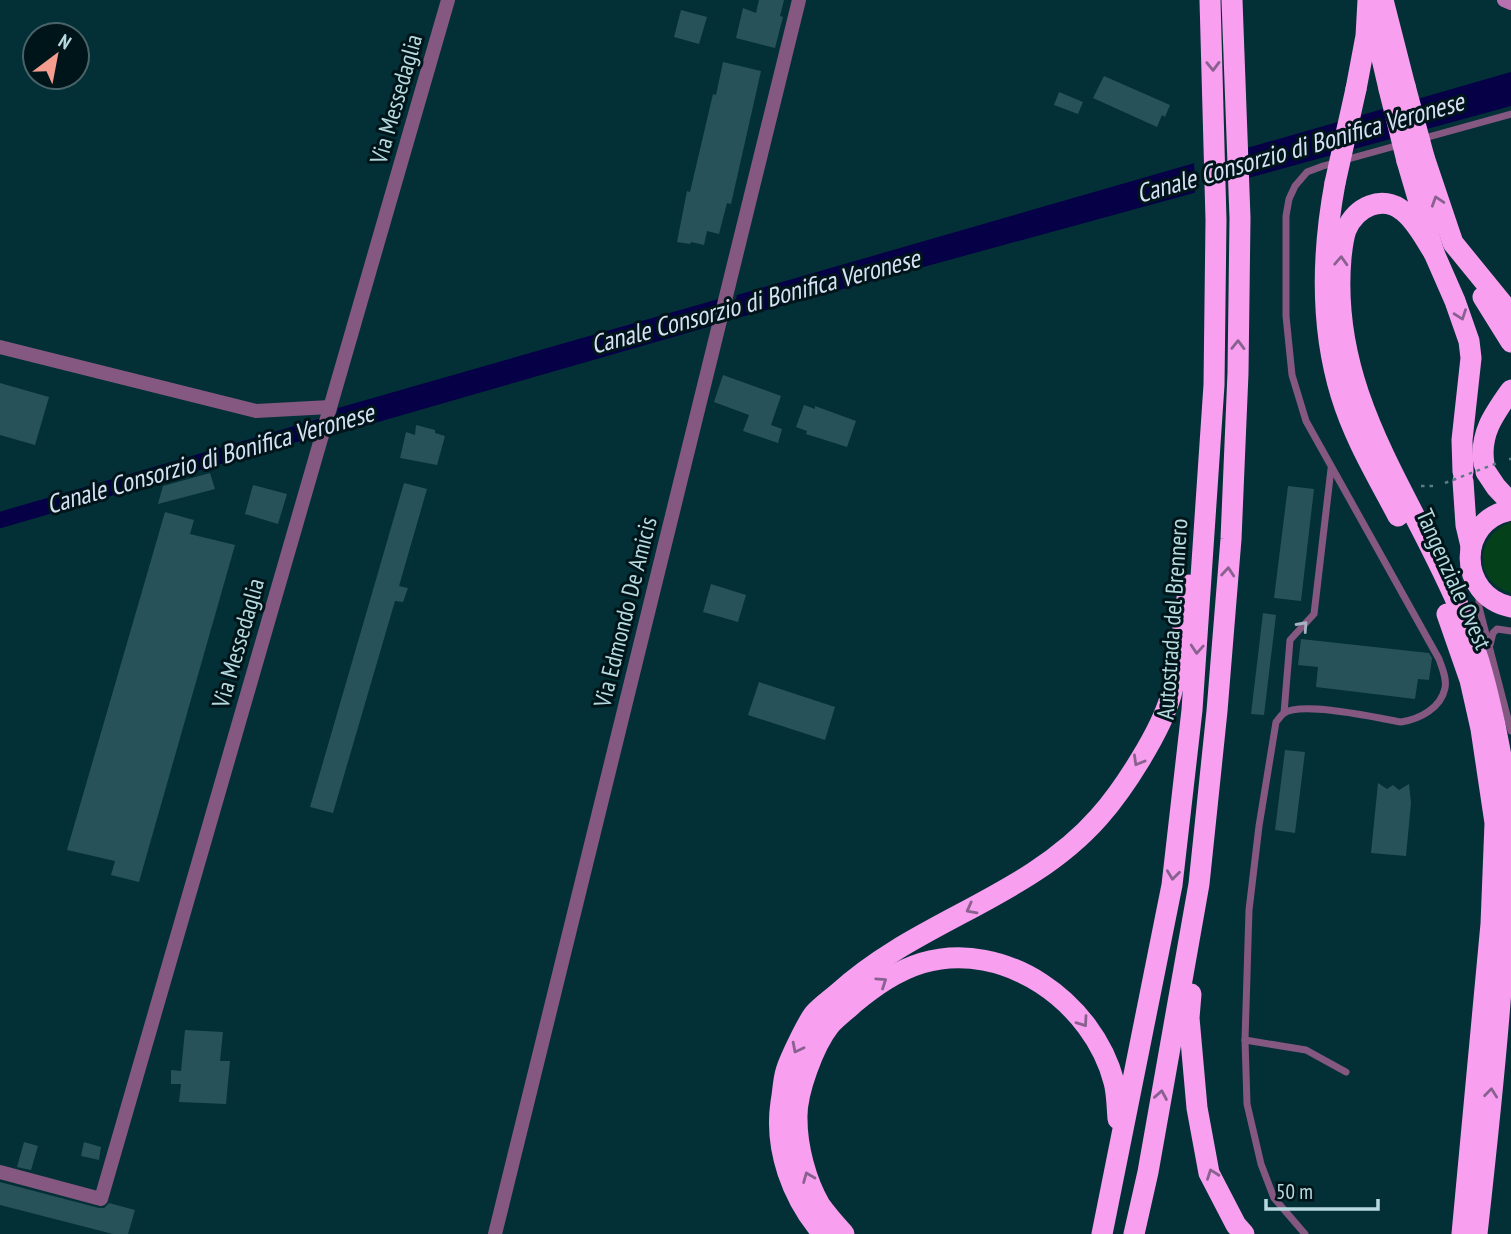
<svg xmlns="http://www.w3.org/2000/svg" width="1511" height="1234" font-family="'PT Sans Narrow',sans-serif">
<rect width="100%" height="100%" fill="#032f36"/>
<path fill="#04411b" d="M 1511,522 L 1511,593 C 1472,580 1475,536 1511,522 Z"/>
<g fill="#060047">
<path d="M 1511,72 L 1511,106 L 730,320 L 737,295 Z"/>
<path d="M 722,298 L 715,325 L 333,435 L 338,408 Z"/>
</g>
<path fill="#032f36" d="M 1246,144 L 1247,183 L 1195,197 L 1194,159 Z"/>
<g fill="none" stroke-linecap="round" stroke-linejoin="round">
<path stroke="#060047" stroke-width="16" d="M 0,520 L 354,417"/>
</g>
<g fill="#275259">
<path d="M 759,0 L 784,0 L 780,16 L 783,17 L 775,48 L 736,38 L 743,8 L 756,13 Z"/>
<path d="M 681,10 L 707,17 L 699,44 L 674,37 Z"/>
<path d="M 723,62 L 761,71 L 731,204 L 727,203 L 719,234 L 707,231 L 704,245 L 691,242 L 690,244 L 677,242 L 687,191 L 690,192 L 713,94 L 716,95 Z"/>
<path d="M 1104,76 L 1170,105 L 1165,117 L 1162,115 L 1157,127 L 1093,98 Z"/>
<path d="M 1059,92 L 1083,102 L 1078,114 L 1054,105 Z"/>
<path d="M 723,375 L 781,396 L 771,425 L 782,429 L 778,443 L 743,431 L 749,415 L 714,402 Z"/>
<path d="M 0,383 L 49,397 L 35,445 L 0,435 Z"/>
<path d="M 804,405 L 815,409 L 815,406 L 856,421 L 847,447 L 806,434 L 807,431 L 796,427 Z"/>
<path d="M 416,425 L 435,430 L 435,433 L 445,436 L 437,465 L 400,458 L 406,432 L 415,435 Z"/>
<path d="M 210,473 L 215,489 L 158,504 L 163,486 Z"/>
<path d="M 404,483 L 427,489 L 399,586 L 408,588 L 403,602 L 395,601 L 333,813 L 310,807 Z"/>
<path d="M 253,485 L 287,494 L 278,524 L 245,514 Z"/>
<path d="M 1288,486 L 1314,489 L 1301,601 L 1274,598 Z"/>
<path d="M 165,512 L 194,520 L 190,534 L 235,545 L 139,882 L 111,875 L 115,861 L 67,850 Z"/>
<path d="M 711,584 L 746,595 L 738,622 L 703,612 Z"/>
<path d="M 1263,613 L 1276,615 L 1264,715 L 1251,714 Z"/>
<path d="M 1301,639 L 1429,653 L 1432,658 L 1429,680 L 1418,679 L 1415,699 L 1316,687 L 1318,667 L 1298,665 Z"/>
<path d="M 759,682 L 835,707 L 825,740 L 748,715 Z"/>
<path d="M 1285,750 L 1305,752 L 1295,833 L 1275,830 Z"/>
<path d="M 1378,783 L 1387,789 L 1393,785 L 1399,790 L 1409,784 L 1411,803 L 1406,856 L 1371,853 Z"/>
<path d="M 185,1030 L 223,1032 L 220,1061 L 230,1061 L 226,1104 L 179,1102 L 181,1084 L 171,1084 L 171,1070 L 181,1071 Z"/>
<path d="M 24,1142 L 38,1146 L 31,1170 L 17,1167 Z"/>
<path d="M 84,1142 L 101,1147 L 99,1160 L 81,1156 Z"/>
<path d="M 0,1182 L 99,1208 L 104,1208 L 109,1203 L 135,1210 L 128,1234 L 113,1234 L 0,1205 Z"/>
</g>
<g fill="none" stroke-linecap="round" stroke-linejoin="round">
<g stroke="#567e85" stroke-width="2.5" stroke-dasharray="3.5 5" stroke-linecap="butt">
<path d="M 1509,459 L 1511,459"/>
<path d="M 1421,486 L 1435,486"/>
</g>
<g stroke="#845880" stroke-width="7">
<path d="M 1421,139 L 1511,114"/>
<path d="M 1479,592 L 1479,607 L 1511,731"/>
<path d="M 1490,645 L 1493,633 L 1497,629 L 1511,631"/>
<path d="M 1284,713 L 1290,640 L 1314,614 L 1331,469"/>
<path d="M 1245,1040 L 1306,1050 L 1346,1072"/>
<path d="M 1305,1234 L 1274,1198 L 1261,1164 L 1247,1104 L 1245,1040 L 1249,910 L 1259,826 L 1276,722 C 1279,719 1280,716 1284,713 C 1302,701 1378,718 1401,722 C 1420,719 1441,708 1445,688 C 1447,678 1442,668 1439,659 L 1306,421 L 1292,375 L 1286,316 L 1286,216 L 1289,199 L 1295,186 L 1307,172 L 1323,166 L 1399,145"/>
</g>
<g stroke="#845880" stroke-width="14">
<path d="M 0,347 L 256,411 L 330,407"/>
<path d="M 0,1172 L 101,1199 L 448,0"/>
<path d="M 495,1234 L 799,0"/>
</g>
<path stroke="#b771b1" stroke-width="14" d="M 1504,0 L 1511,3"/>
<g stroke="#f89ff0" stroke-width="21">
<path d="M 1383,0 L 1405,86"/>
<path d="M 1373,20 L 1389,89"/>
<path d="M 1356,89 L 1366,36 L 1368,0"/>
<path d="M 1424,157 L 1453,243 L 1511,314"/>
<path d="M 1407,161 L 1434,253 L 1455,301 L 1469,341 L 1471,358 L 1462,440 L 1463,472"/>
<path d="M 1335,183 C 1322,253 1320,326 1341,395 C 1354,438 1377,476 1398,516"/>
<path d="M 1434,253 C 1425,239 1416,221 1403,211 C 1382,194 1356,207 1346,230 C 1343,239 1342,248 1341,258 C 1329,396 1411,492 1461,612 C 1473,639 1481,666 1488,695 C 1501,746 1509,798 1510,851 C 1510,897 1504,944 1501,990 C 1495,1072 1486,1153 1477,1234"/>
<path d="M 1483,297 L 1511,342"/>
<path d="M 1484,464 C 1479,434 1494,414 1511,390"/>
<path d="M 1486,472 L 1496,487 L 1511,503"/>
<path d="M 1463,481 L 1466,525 L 1471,546"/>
<path d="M 1511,510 C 1456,520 1457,596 1511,607"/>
<path d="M 1447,614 L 1470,680 L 1481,729 L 1495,823 L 1491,924 L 1462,1234"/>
<path d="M 1191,994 L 1189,1018 L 1197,1108 L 1209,1173 L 1236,1225 L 1244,1234"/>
<path d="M 823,1234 C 792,1198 774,1149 781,1102 C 783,1092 783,1081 786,1071 C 789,1060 807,1023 814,1014 C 821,1006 830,1000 838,993 C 916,921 1028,898 1099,817 C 1124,789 1161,731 1171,695 C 1181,659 1183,621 1189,585"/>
<path d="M 844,1234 C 836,1225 827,1215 820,1205 C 806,1181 797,1147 797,1119 C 796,1093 814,1045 830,1025 C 837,1017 847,1010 854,1003 C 875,986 896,971 922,963 C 1005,939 1093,1002 1114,1082 C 1117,1093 1117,1107 1118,1119"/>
<path d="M 1102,1234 L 1172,885 L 1192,710 L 1214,385 L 1216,220 L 1210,0"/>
<path d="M 1134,1234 L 1148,1172 L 1199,884 L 1217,711 L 1231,539 L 1238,373 L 1240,218 L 1232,0"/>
</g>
<path stroke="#567e85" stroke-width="2.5" stroke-dasharray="3.5 5" stroke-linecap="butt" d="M 1445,483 L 1500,462"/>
<g stroke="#f89ff0" stroke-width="21">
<path d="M 1405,86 L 1424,157"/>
<path d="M 1389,89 L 1407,161"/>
<path d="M 1335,183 L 1356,89"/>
</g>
</g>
<defs><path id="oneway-chevron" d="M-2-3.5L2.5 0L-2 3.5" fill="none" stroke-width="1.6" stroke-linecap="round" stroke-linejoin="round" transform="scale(1.75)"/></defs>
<g stroke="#88618f">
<use href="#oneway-chevron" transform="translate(1213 66) rotate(89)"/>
<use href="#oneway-chevron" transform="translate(1437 201) rotate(-108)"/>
<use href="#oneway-chevron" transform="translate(1341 261) rotate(-87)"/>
<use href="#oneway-chevron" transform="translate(1461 315) rotate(70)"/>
<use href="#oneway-chevron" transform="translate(1238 345) rotate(-89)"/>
<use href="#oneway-chevron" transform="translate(1228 572) rotate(-85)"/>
<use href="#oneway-chevron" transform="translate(1197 649) rotate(94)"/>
<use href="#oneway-chevron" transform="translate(1138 761) rotate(120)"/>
<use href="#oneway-chevron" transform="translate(1173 875) rotate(97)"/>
<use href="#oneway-chevron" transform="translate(971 909) rotate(152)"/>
<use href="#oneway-chevron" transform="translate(882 982) rotate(-34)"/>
<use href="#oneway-chevron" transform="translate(1083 1022) rotate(55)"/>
<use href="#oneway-chevron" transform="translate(797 1048) rotate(117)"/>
<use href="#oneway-chevron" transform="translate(1491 1093) rotate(-84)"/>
<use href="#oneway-chevron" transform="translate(1161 1095) rotate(-80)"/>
<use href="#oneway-chevron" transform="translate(1212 1174) rotate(-110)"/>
<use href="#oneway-chevron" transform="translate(808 1177) rotate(-112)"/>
</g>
<use stroke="#a7b3c3" href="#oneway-chevron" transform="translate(1303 626) rotate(-48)"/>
<g text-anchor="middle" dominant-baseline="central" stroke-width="6" stroke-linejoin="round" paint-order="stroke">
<g font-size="24" fill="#b6dae0" stroke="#001519">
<text transform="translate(396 99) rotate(-74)">Via Messedaglia</text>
<text transform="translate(1454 579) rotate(66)">Tangenziale Ovest</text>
<text transform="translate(625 612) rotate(-76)">Via Edmondo De Amicis</text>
<text transform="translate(1172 619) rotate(-86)">Autostrada del Brennero</text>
<text transform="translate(238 643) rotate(-74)">Via Messedaglia</text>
</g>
<g font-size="26" font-style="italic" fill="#d8e0f5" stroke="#001519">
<text transform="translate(1300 147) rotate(-16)">Canale Consorzio di Bonifica Veronese</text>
<text transform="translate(755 301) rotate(-15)">Canale Consorzio di Bonifica Veronese</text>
<text transform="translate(210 458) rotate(-16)">Canale Consorzio di Bonifica Veronese</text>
</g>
</g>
<g transform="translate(56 56) rotate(32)"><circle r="33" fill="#001519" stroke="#496469" stroke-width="2"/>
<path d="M0-5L12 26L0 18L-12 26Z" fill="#f59d8e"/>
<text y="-10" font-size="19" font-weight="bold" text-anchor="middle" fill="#b6dae0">N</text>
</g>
<path d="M1266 1199v10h112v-10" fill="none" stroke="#b6dae0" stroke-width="3.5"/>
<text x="1276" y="1199" font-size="21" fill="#b6dae0" stroke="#001519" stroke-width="5" paint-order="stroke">50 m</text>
</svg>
